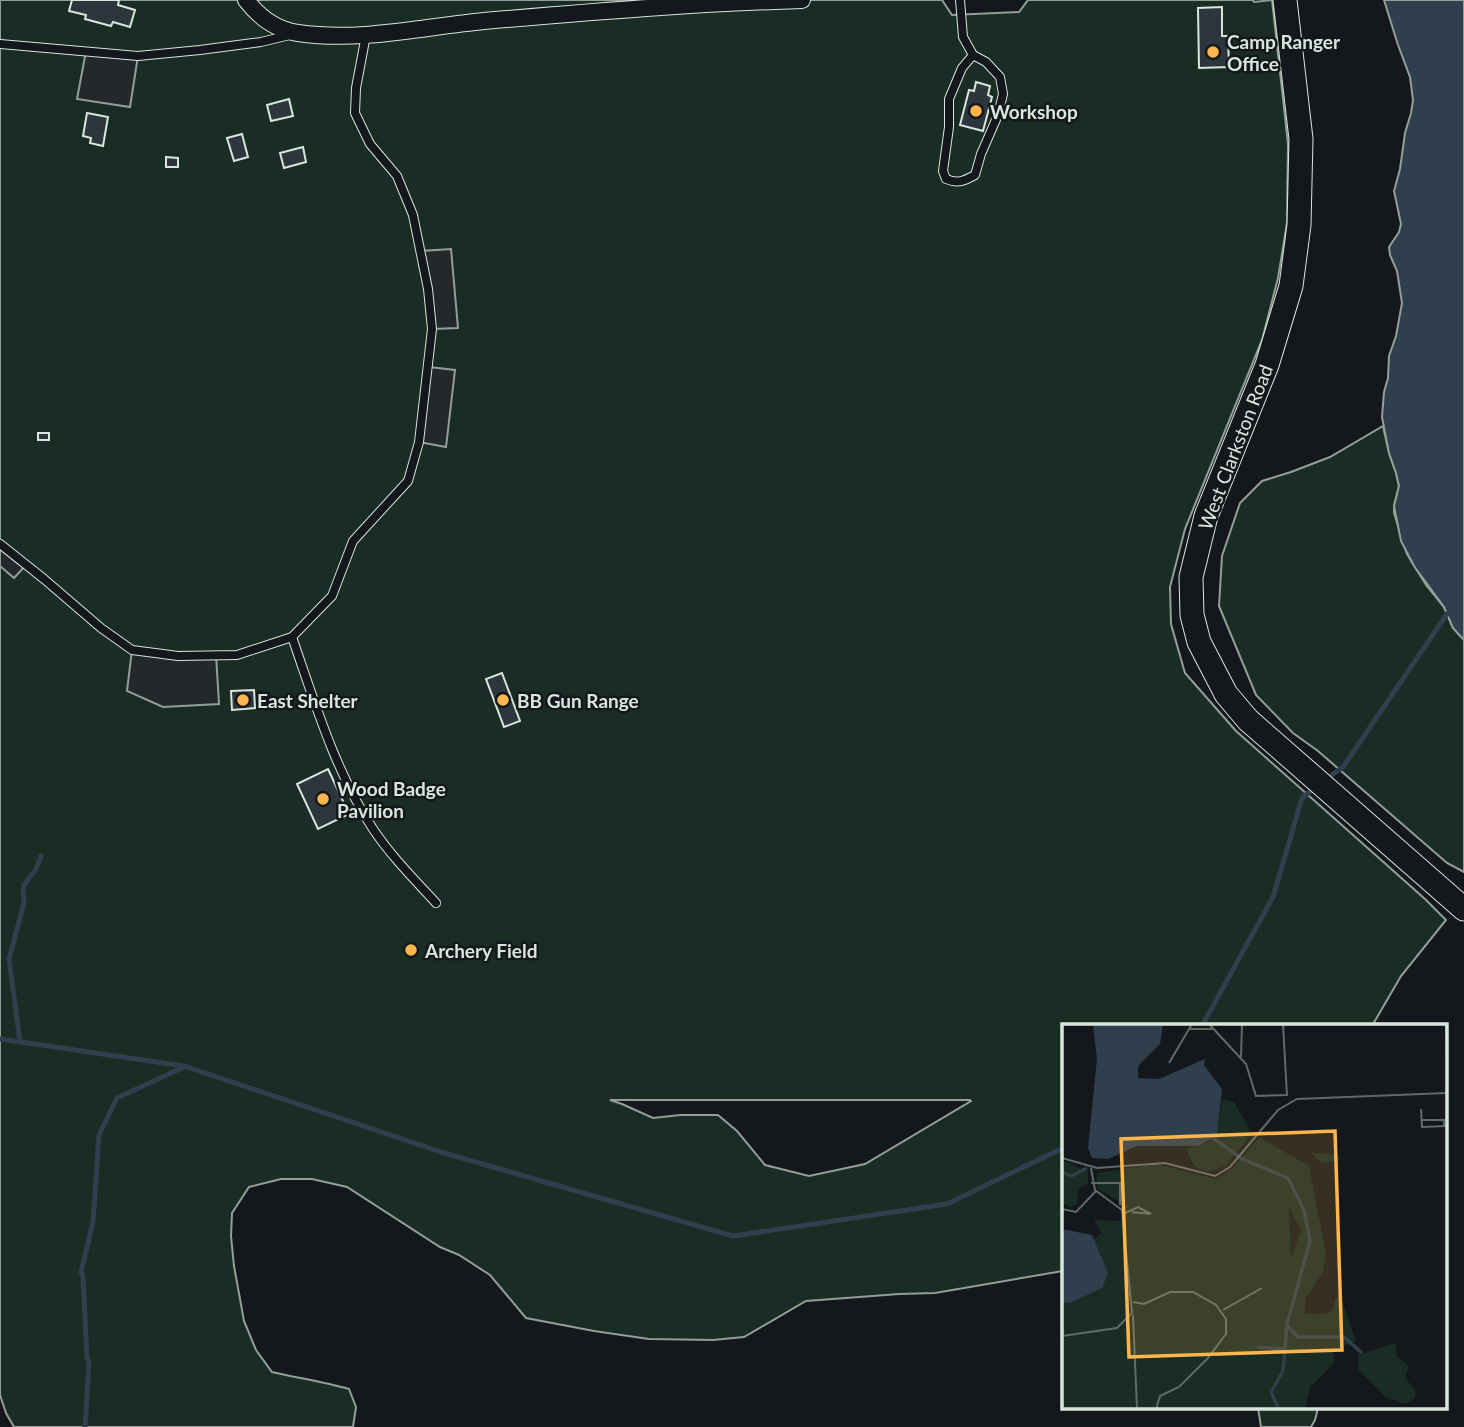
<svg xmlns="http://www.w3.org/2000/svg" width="1464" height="1427" font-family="Lato,sans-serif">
<rect width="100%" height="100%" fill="#14181c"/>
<g fill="#1a2d24" stroke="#939e99" stroke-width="2" fill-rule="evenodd">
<path d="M 0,0 L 942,0 L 952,15 L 1019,12 L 1028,0 L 1253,0 L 1254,2 L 1272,0 L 1288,144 L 1287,223 L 1278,278 L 1262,340 L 1185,529 L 1170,587 L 1171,624 L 1185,673 L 1236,731 L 1425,899 L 1446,920 L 1401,976 L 1372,1026 L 1063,1026 L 1063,1271 L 935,1293 L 899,1294 L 806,1301 L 744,1337 L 713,1340 L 649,1339 L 594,1331 L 526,1318 L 490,1275 L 459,1255 L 440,1247 L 347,1187 L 312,1179 L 281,1179 L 249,1187 L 232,1213 L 231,1236 L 234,1266 L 244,1321 L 256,1350 L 272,1372 C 298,1378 324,1382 349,1389 L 356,1407 L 353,1427 L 14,1427 L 6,1413 L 0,1395 ZM 610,1100 L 970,1100 L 971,1101 L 865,1164 L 809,1176 L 765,1165 L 737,1131 L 718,1115 L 680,1115 L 653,1118 L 622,1104 Z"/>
<path d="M 1383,426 L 1389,453 L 1396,473 L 1399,486 L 1394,506 L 1394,513 L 1407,554 L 1426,585 L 1444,607 L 1453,628 L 1464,640 L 1464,872 L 1447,863 L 1318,751 L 1293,733 L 1256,695 L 1219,606 L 1222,556 L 1240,503 L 1262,481 L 1291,472 L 1330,457 Z"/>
<path d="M 1258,1408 L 1318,1408 L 1315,1420 L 1311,1427 L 1261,1427 Z"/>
</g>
<g fill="#24282b" stroke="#939e99" stroke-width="2">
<path d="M 86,51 L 138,56 L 130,107 L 77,99 Z"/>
<path d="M 451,249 L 458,328 L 432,329 L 421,251 Z"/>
<path d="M 429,367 L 455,370 L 446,447 L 419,442 Z"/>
<path d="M 0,544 L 26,565 L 14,578 L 0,566 Z"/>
<path d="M 132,650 L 216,655 L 219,704 L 163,707 L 127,691 Z"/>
</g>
<path fill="#2f3f4d" stroke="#939e99" stroke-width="2" d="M 1384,0 L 1464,0 L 1464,640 L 1453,628 L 1444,607 L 1414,566 L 1401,541 L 1394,506 L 1399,486 L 1396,473 L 1389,453 L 1382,417 L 1384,392 L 1388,378 L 1389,356 L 1396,336 L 1402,303 L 1397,271 L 1390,255 L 1389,247 L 1399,232 L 1401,224 L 1394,191 L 1400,169 L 1405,133 L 1411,113 L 1413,100 L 1410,77 L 1398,45 Z"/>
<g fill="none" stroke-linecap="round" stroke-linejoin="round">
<g stroke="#2f3f4d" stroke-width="5">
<path d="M 1325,780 L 1343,767 L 1447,614"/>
<path d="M 1202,1026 L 1273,897 L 1302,798 L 1317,786"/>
<path d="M 0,1039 L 184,1066 L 444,1153 L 733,1236 L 947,1204 L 1063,1148"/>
<path d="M 20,1042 L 9,959 L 24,903 L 23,892 L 24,885 L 36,869 L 41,856"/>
<path d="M 85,1427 L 89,1362 L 87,1358 L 83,1277 L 81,1272 L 93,1222 L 99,1135 L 117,1098 L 184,1067"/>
</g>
</g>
<g fill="#2c363c" stroke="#d8e6dc" stroke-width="2">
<path d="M 72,0 L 119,0 L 118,5 L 135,10 L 130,27 L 113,22 L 111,26 L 85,19 L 86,15 L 69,11 Z"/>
<path d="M 1222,7 L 1222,36 L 1228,36 L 1229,67 L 1199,68 L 1198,8 Z"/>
<path d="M 976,82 L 990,86 L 988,95 L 992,97 L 983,131 L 960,125 L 969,90 L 974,91 Z"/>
<path d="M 289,99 L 293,116 L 271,121 L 267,105 Z"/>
<path d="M 87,113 L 108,117 L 103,146 L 90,143 L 91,138 L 83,136 Z"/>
<path d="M 242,134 L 248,157 L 234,161 L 227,138 Z"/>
<path d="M 303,147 L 306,162 L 284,168 L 280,153 Z"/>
<path d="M 166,157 L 178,158 L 178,167 L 166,167 Z"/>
<rect x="38" y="433" width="11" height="7"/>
<path d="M 502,673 L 520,721 L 504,727 L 486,679 Z"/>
<path d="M 254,690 L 255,708 L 232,710 L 231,691 Z"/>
<path d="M 328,769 L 349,814 L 318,829 L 297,784 Z"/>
</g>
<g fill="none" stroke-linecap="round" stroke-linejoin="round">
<defs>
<g id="lane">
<path d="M 960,0 L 963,37 L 973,55 L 986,62 L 1000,77 L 1003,94 L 998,115 L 981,154 L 975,175 C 964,181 958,184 946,179 L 943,171 L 949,127 L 949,99 L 962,68 L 973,55"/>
<path d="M 0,44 L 138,56 L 200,50 L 261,42 L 290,35"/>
<path d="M 0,544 L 44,579 L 101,628 L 132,650 L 178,656 L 237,655 L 292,637 L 332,596 L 353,541 L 408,481 L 419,442 L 432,329 L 428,289 L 413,215 L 397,176 L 370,144 L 355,113 L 356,88 L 366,35"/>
<path d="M 292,637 C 315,703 335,771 373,829 C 391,856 414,879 436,903"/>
</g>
<path id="street" d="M 246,0 C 259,17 276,30 298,33 C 360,42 422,27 484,21 C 590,12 696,3 802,0"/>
<path id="secondary" d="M 1285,0 L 1301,139 L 1299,225 L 1291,286 L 1267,365 L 1206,516 L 1191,577 L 1192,615 L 1199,642 L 1226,694 L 1248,720 L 1464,909"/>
</defs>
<use href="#lane" stroke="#d8e6dc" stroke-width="10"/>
<use href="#street" stroke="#d8e6dc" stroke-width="18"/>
<use href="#secondary" stroke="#d8e6dc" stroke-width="25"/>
<use href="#lane" stroke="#14181c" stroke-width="8"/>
<use href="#street" stroke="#14181c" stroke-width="16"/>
<use href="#secondary" stroke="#14181c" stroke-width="23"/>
</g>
<g fill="#ffb74d" stroke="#14181c" stroke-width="2.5">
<circle cx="1213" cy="52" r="7"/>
<circle cx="976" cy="111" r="7"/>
<circle cx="243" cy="700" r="7"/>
<circle cx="503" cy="700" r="7"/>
<circle cx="323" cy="799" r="7"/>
<circle cx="411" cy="950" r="7"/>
</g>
<g text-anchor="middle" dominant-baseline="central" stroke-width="5" stroke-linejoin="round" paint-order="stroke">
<g font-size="19" font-weight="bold" fill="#d8e6dc" stroke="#14181c" text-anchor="start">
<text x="1227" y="41">Camp Ranger<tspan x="1227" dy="22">Office</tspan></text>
<text x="990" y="111">Workshop</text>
<text x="257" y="700">East Shelter</text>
<text x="517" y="700">BB Gun Range</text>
<text x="337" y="788">Wood Badge<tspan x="337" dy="22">Pavilion</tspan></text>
<text x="425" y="950">Archery Field</text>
</g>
<g font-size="19" fill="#d8e6dc" stroke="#14181c">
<text transform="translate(1235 447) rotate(-69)">West Clarkston Road</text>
</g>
</g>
<g transform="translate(1062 1024)">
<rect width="385" height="385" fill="#14181c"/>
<path d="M 160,75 L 172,78 L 190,109 L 164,142 L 144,148 L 132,142 L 124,125 L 141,121 L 155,111 ZM 197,113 L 247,142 L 264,229 L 261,248 L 243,275 L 243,290 L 263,290 L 271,286 L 273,274 L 279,273 L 294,317 L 271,327 L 272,339 L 248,363 L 243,385 L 0,385 L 0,216 L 25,220 L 40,209 L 32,196 L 57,197 L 64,191 L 63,181 L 35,164 L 35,149 L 94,140 L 154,155 L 170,145 ZM 227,184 L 239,206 L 229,234 ZM 249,129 L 272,130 L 279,136 L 260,139 ZM 0,136 L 26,148 L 26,160 L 17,164 L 14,180 L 8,183 L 0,179 ZM 333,319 L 335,332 L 347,342 L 343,354 L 353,366 L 353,373 L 344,380 L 325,374 L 296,345 L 297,331 Z" fill="#1a2d24" fill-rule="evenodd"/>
<path d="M 31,0 L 101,0 L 98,20 L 76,42 L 76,54 L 97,55 L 143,35 L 142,41 L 160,65 L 155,111 L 137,122 L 75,122 L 46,135 L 30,134 L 26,124 L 35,35 ZM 0,205 L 30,211 L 46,249 L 40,264 L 8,279 L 0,278 Z" fill="#2f3f4d"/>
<path fill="none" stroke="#2f3f4d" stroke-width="3.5" d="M 151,114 L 180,135 L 226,154 L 242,186 L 248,217 L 225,300 L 221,347 L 209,368 L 217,385M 0,148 L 9,152 L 25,144M 226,302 L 236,313 L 282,313 L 300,329M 195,323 L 221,325"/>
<path fill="none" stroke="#626a69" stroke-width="2" d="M 147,0 L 184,40 L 194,72 L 224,71M 221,0 L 225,72M 384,0 L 385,31M 128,5 L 151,5M 179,33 L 180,0M 107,39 L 130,0M 359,85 L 360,103 L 385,102M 360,96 L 382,96 L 382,102M 0,134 L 35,144 L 103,139 L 153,152 L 168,143 L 216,86 L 235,75 L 385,69M 29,159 L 58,159 L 58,181M 0,185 L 14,188 L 34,167M 61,190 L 76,183 L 89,190 L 70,188M 71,278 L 82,280 L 108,268 L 131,268 L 154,281 L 164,295 L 164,310 L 145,335 L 117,363 L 98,372 L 94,385M 161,286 L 200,264M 71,291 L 75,385M 0,312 L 55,304 L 70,289 L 60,186 L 33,166 L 29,144"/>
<path fill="#ffb74d" fill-opacity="0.15" stroke="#ffb74d" stroke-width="3.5" d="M 273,107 L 280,326 L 67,333 L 59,115 Z"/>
<rect width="385" height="385" fill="none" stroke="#d8e6dc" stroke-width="3.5"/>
</g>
</svg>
